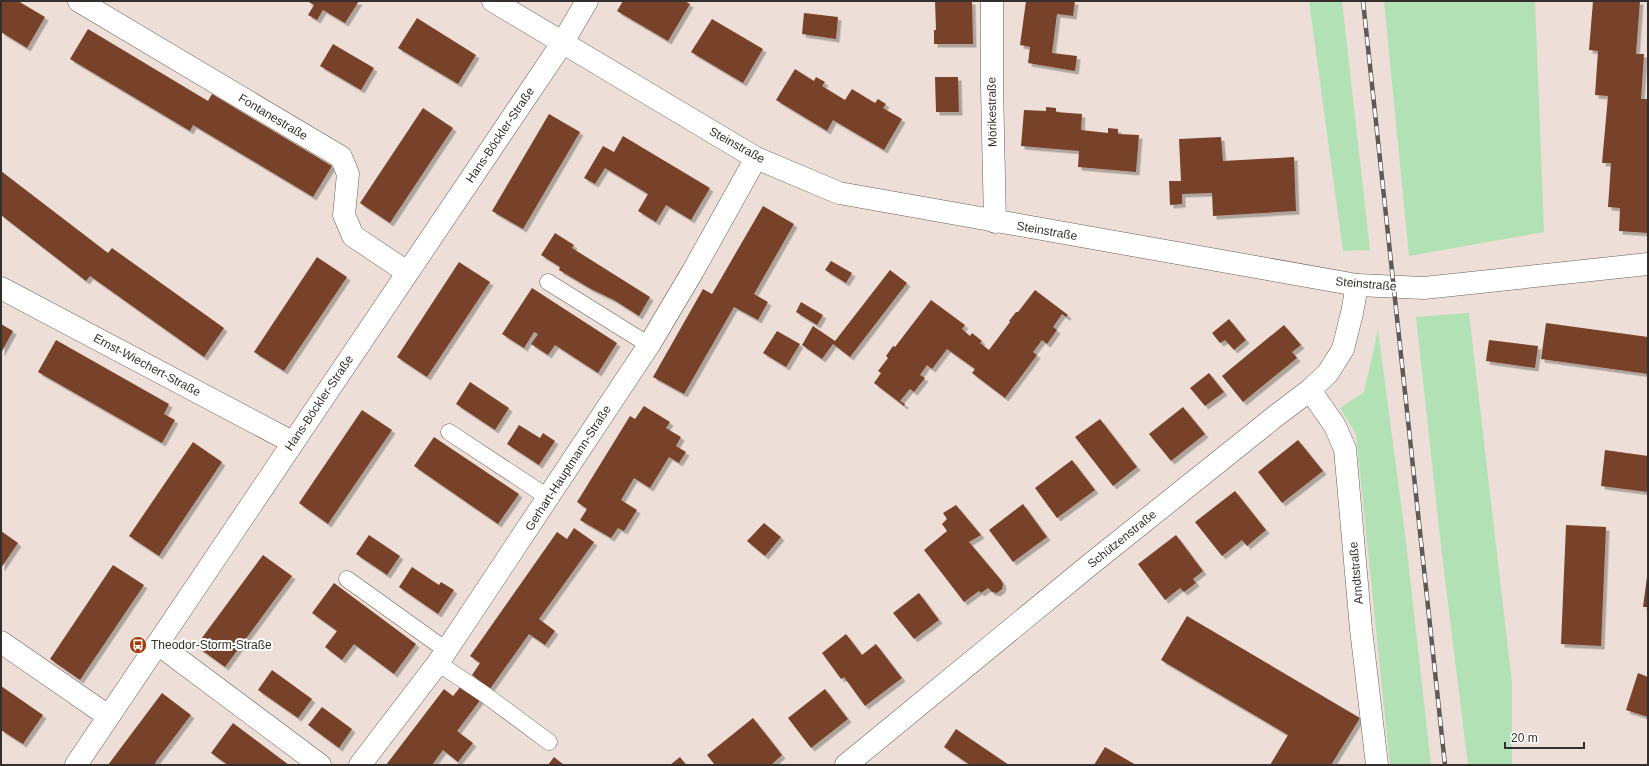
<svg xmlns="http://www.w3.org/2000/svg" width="1649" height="766" font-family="Helvetica,sans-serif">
<defs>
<filter id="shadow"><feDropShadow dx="3.5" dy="3.5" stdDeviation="0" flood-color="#0004"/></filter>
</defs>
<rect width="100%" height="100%" fill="#eddfd7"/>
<g fill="#b1e1b4">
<path d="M 1309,1 L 1342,1 L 1370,250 L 1343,251 Z"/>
<path d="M 1384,1 L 1535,1 L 1544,232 L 1409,256 Z"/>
<path d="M 1469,313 L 1512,683 L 1512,765 L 1468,765 L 1442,555 L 1416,317 Z"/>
<path d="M 1378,330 L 1406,542 L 1431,765 L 1390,765 L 1356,434 L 1340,408 L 1364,392 Z"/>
</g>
<g fill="#784229" filter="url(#shadow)">
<path d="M 1,1 L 18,1 L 45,17 L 27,48 L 1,32 Z"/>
<path d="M 307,1 L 359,1 L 345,23 L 323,10 L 317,20 L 308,15 L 314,5 Z"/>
<path d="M 623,1 L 685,1 L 690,4 L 668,41 L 617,11 Z"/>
<path d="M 935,1 L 972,1 L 973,44 L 934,44 L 934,30 L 936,30 Z"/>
<path d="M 1026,1 L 1075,1 L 1073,16 L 1057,14 L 1052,53 L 1077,56 L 1075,71 L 1028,63 L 1030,47 L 1020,45 Z"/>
<path d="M 1593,1 L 1640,1 L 1636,54 L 1644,54 L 1641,99 L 1648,99 L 1648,233 L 1619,231 L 1620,208 L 1608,207 L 1611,163 L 1602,163 L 1608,96 L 1595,95 L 1598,51 L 1589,50 Z"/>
<path d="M 804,13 L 838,17 L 836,39 L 802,34 Z"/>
<path d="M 417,18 L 476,55 L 458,84 L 398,48 Z"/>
<path d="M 712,19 L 763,49 L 743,83 L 691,52 Z"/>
<path d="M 88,29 L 208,101 L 212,94 L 332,166 L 313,197 L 193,125 L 190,131 L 70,59 Z"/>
<path d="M 333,44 L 374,68 L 361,90 L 320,66 Z"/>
<path d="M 795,69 L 814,81 L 816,77 L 825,82 L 822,86 L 845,100 L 852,89 L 875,103 L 878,99 L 886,104 L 883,108 L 902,119 L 884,150 L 833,120 L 827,131 L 776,100 Z"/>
<path d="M 935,77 L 958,77 L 959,112 L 936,112 Z"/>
<path d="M 1046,107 L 1056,108 L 1056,112 L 1082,114 L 1081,130 L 1108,133 L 1108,128 L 1118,129 L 1118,134 L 1139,135 L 1136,172 L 1078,167 L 1079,151 L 1021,146 L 1024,110 L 1046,111 Z"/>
<path d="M 423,108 L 453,128 L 390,223 L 360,203 Z"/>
<path d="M 549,114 L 580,132 L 523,229 L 492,211 Z"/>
<path d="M 623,136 L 710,188 L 691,220 L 666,205 L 656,222 L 638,211 L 648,194 L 605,168 L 595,184 L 584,178 L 603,146 L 614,152 Z"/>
<path d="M 1221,137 L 1223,161 L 1294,157 L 1296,211 L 1213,216 L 1212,193 L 1182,194 L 1182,204 L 1170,205 L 1169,181 L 1181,181 L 1179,139 Z"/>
<path d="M 1,171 L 108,253 L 112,248 L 224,328 L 204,357 L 90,276 L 86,281 L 1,215 Z"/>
<path d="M 763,206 L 794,224 L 754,294 L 768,302 L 758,320 L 734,307 L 684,394 L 653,377 L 703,289 L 712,294 Z"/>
<path d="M 555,233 L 574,245 L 572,248 L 650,297 L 639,316 L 614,300 L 591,289 L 559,270 L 560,267 L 541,255 Z"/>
<path d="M 317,257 L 347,277 L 284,371 L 254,352 Z"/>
<path d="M 831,261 L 852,273 L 846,283 L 825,270 Z"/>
<path d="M 459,262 L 490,282 L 427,377 L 397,357 Z"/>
<path d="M 890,270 L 907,283 L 850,357 L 833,344 L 822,359 L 802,345 L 813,326 L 835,341 Z"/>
<path d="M 532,288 L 617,343 L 598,373 L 555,345 L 548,355 L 531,344 L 538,334 L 534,332 L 524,348 L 502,334 Z"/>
<path d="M 1035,290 L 1068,315 L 1066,317 L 1062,314 L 1053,327 L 1057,330 L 1047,344 L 1042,340 L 1033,352 L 1037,355 L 1005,398 L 972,373 L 975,369 L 947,349 L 932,369 L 927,365 L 920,375 L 925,378 L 914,392 L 910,389 L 900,401 L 905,404 L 904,406 L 874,383 L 881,373 L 878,371 L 888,358 L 886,356 L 893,346 L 895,347 L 931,300 L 965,325 L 962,329 L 970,336 L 972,333 L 982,341 L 980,343 L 989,350 L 1010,322 L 1009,321 L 1016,312 L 1018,312 Z"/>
<path d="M 801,302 L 823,315 L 817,325 L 796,312 Z"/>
<path d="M 1229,319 L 1246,340 L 1234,350 L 1225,340 L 1220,343 L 1212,333 Z"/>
<path d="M 1546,323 L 1648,337 L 1648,374 L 1541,359 Z"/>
<path d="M 1,324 L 13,331 L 1,353 Z"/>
<path d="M 1284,325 L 1301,345 L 1292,352 L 1297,358 L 1243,402 L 1222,376 Z"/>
<path d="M 777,331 L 800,344 L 786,367 L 763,353 Z"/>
<path d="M 56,340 L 169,404 L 164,414 L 175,420 L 162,443 L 38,372 Z"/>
<path d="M 1489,340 L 1538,346 L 1535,368 L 1486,361 Z"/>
<path d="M 1209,373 L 1224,392 L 1205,406 L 1190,388 Z"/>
<path d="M 470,382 L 509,408 L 495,430 L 456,404 Z"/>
<path d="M 644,406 L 670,422 L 666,428 L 681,437 L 676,446 L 686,452 L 679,463 L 669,457 L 650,488 L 634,478 L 621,500 L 637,510 L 624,531 L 618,528 L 611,538 L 580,520 L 587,509 L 577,502 L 630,416 L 635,419 Z"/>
<path d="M 1183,407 L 1205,434 L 1171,461 L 1149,434 Z"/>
<path d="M 362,410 L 392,430 L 328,524 L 299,503 Z"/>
<path d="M 1100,419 L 1137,467 L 1113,486 L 1075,437 Z"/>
<path d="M 519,425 L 540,438 L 543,433 L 555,441 L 539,465 L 507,444 Z"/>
<path d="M 434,437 L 519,494 L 498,524 L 414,466 Z"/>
<path d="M 1298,440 L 1323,471 L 1282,503 L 1258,472 Z"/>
<path d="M 193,442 L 222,462 L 159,556 L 129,536 Z"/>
<path d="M 1605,450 L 1648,456 L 1648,492 L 1601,486 Z"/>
<path d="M 1072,460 L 1095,490 L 1057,518 L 1035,488 Z"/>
<path d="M 1235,491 L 1266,530 L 1247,546 L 1242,540 L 1222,556 L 1195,522 Z"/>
<path d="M 1023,504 L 1047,537 L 1013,562 L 989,530 Z"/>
<path d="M 956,505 L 981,535 L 969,542 L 1001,580 L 1003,584 L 1002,589 L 997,593 L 992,592 L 988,588 L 981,593 L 979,591 L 964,602 L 924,550 L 947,531 L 942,524 L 947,519 L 943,513 Z"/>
<path d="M 764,523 L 781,537 L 765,556 L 747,541 Z"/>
<path d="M 1566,525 L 1606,527 L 1601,646 L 1561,644 Z"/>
<path d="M 574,528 L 594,542 L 539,619 L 555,631 L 545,645 L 529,634 L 490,689 L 472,675 L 480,663 L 470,656 L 557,532 L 567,539 Z"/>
<path d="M 1,531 L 18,543 L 1,568 Z"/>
<path d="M 369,535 L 400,556 L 387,575 L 356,554 Z"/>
<path d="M 1176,535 L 1203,571 L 1193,579 L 1196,583 L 1184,592 L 1180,588 L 1165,600 L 1138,564 Z"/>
<path d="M 263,555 L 292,576 L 225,667 L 196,646 Z"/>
<path d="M 113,565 L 144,585 L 80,680 L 50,659 Z"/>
<path d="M 412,567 L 439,585 L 441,582 L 454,590 L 438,614 L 399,587 Z"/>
<path d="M 1647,577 L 1648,577 L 1648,607 L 1643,607 Z"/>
<path d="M 334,583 L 416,644 L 394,674 L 354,644 L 342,660 L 325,647 L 337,631 L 312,613 Z"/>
<path d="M 919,593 L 939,620 L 914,639 L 893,613 Z"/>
<path d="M 1187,616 L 1360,718 L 1331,765 L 1270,765 L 1288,735 L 1161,660 Z"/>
<path d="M 846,634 L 862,655 L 876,644 L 902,678 L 865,706 L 844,677 L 841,679 L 822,653 Z"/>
<path d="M 272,670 L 312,699 L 298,718 L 258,690 Z"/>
<path d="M 1638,673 L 1648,677 L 1648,717 L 1626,710 Z"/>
<path d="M 462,685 L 481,699 L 457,731 L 473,743 L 458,762 L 443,750 L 432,765 L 386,765 L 444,689 L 453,696 Z"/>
<path d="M 1,686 L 43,715 L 23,744 L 1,730 Z"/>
<path d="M 825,689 L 848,719 L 811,748 L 788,718 Z"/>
<path d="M 162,693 L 191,715 L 157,760 L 154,765 L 108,765 Z"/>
<path d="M 322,707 L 352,729 L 339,748 L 308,725 Z"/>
<path d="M 753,718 L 782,755 L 771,765 L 715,765 L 707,755 Z"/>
<path d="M 233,723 L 289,765 L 228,765 L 211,753 Z"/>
<path d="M 956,729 L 1009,765 L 970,765 L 944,747 Z"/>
<path d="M 1105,747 L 1136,765 L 1094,765 Z"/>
<path d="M 554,757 L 564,765 L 548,765 Z"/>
<path d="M 680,757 L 686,765 L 670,765 Z"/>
</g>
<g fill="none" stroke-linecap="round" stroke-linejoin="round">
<defs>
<g id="service">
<path d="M 548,282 L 649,345"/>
<path d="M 449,432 L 549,498"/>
<path d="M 347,579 L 446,650"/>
<path d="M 438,663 L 487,696 L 549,742"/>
</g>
<g id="minor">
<path d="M 79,1 L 341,157 L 348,174 L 344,215 L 353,236 L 407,272"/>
<path d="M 493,1 L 756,158 L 839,193 L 1357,285 L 1424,288 L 1648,264"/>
<path d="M 992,1 L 992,87 L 995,222"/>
<path d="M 1,288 L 292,442"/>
<path d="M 1310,390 L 1335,426 L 1345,449 L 1361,629 L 1377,765"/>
<path d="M 1,642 L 108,716"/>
<path d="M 158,644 L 320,765"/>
<path d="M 76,765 L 563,42 L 587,1"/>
<path d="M 360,765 L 438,663 L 649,345 L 693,271 L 756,158"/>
<path d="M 846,765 L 1092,563 L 1277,415 L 1310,390 L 1328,373 L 1343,349 L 1352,313 L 1357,285"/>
</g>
</defs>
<use href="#service" stroke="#6a5e57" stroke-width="17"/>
<use href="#minor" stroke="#6a5e57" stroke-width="23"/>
<use href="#service" stroke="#fff" stroke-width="16"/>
<use href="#minor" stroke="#fff" stroke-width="22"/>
<defs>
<path id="rail" d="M 1363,1 L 1445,765"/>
</defs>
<use href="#rail" stroke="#605955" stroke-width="4.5"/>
<use href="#rail" stroke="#fff" stroke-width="3" stroke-dasharray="9" stroke-linecap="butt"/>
</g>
<defs>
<symbol id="bus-disc" viewBox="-11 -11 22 22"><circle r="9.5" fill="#a13c0e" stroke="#fff"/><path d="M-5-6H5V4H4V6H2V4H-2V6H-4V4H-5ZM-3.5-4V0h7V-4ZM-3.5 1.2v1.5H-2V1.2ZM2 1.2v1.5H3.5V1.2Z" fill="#fff"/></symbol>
</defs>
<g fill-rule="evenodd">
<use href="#bus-disc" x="128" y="635" width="20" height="20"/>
</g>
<g text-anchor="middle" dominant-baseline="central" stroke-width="4" stroke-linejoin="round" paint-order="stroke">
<g font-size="12" fill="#342f2c" stroke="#fff">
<text transform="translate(992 112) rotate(-91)">Mörikestraße</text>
<text transform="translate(273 117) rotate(31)">Fontanestraße</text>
<text transform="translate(500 135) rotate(-56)">Hans-Böckler-Straße</text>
<text transform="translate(737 145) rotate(29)">Steinstraße</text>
<text transform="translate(1047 231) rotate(10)">Steinstraße</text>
<text transform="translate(1366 284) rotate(5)">Steinstraße</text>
<text transform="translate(147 365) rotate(28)">Ernst-Wiechert-Straße</text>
<text transform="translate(319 403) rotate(-56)">Hans-Böckler-Straße</text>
<text transform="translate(568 468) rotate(-57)">Gerhart-Hauptmann-Straße</text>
<text transform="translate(1122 539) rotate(-39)">Schützenstraße</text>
<text transform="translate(1356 573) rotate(-95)">Arndtstraße</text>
</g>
<g font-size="12" fill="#342f2c" stroke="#fff" text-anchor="start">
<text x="151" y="645">Theodor-Storm-Straße</text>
</g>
</g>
<rect width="1649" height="766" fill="none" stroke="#342f2c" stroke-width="4"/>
<path d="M1505 742v6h79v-6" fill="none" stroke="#342f2c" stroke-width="2"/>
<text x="1511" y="742" font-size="12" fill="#342f2c" stroke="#ffffff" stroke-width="3" paint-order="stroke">20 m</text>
</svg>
